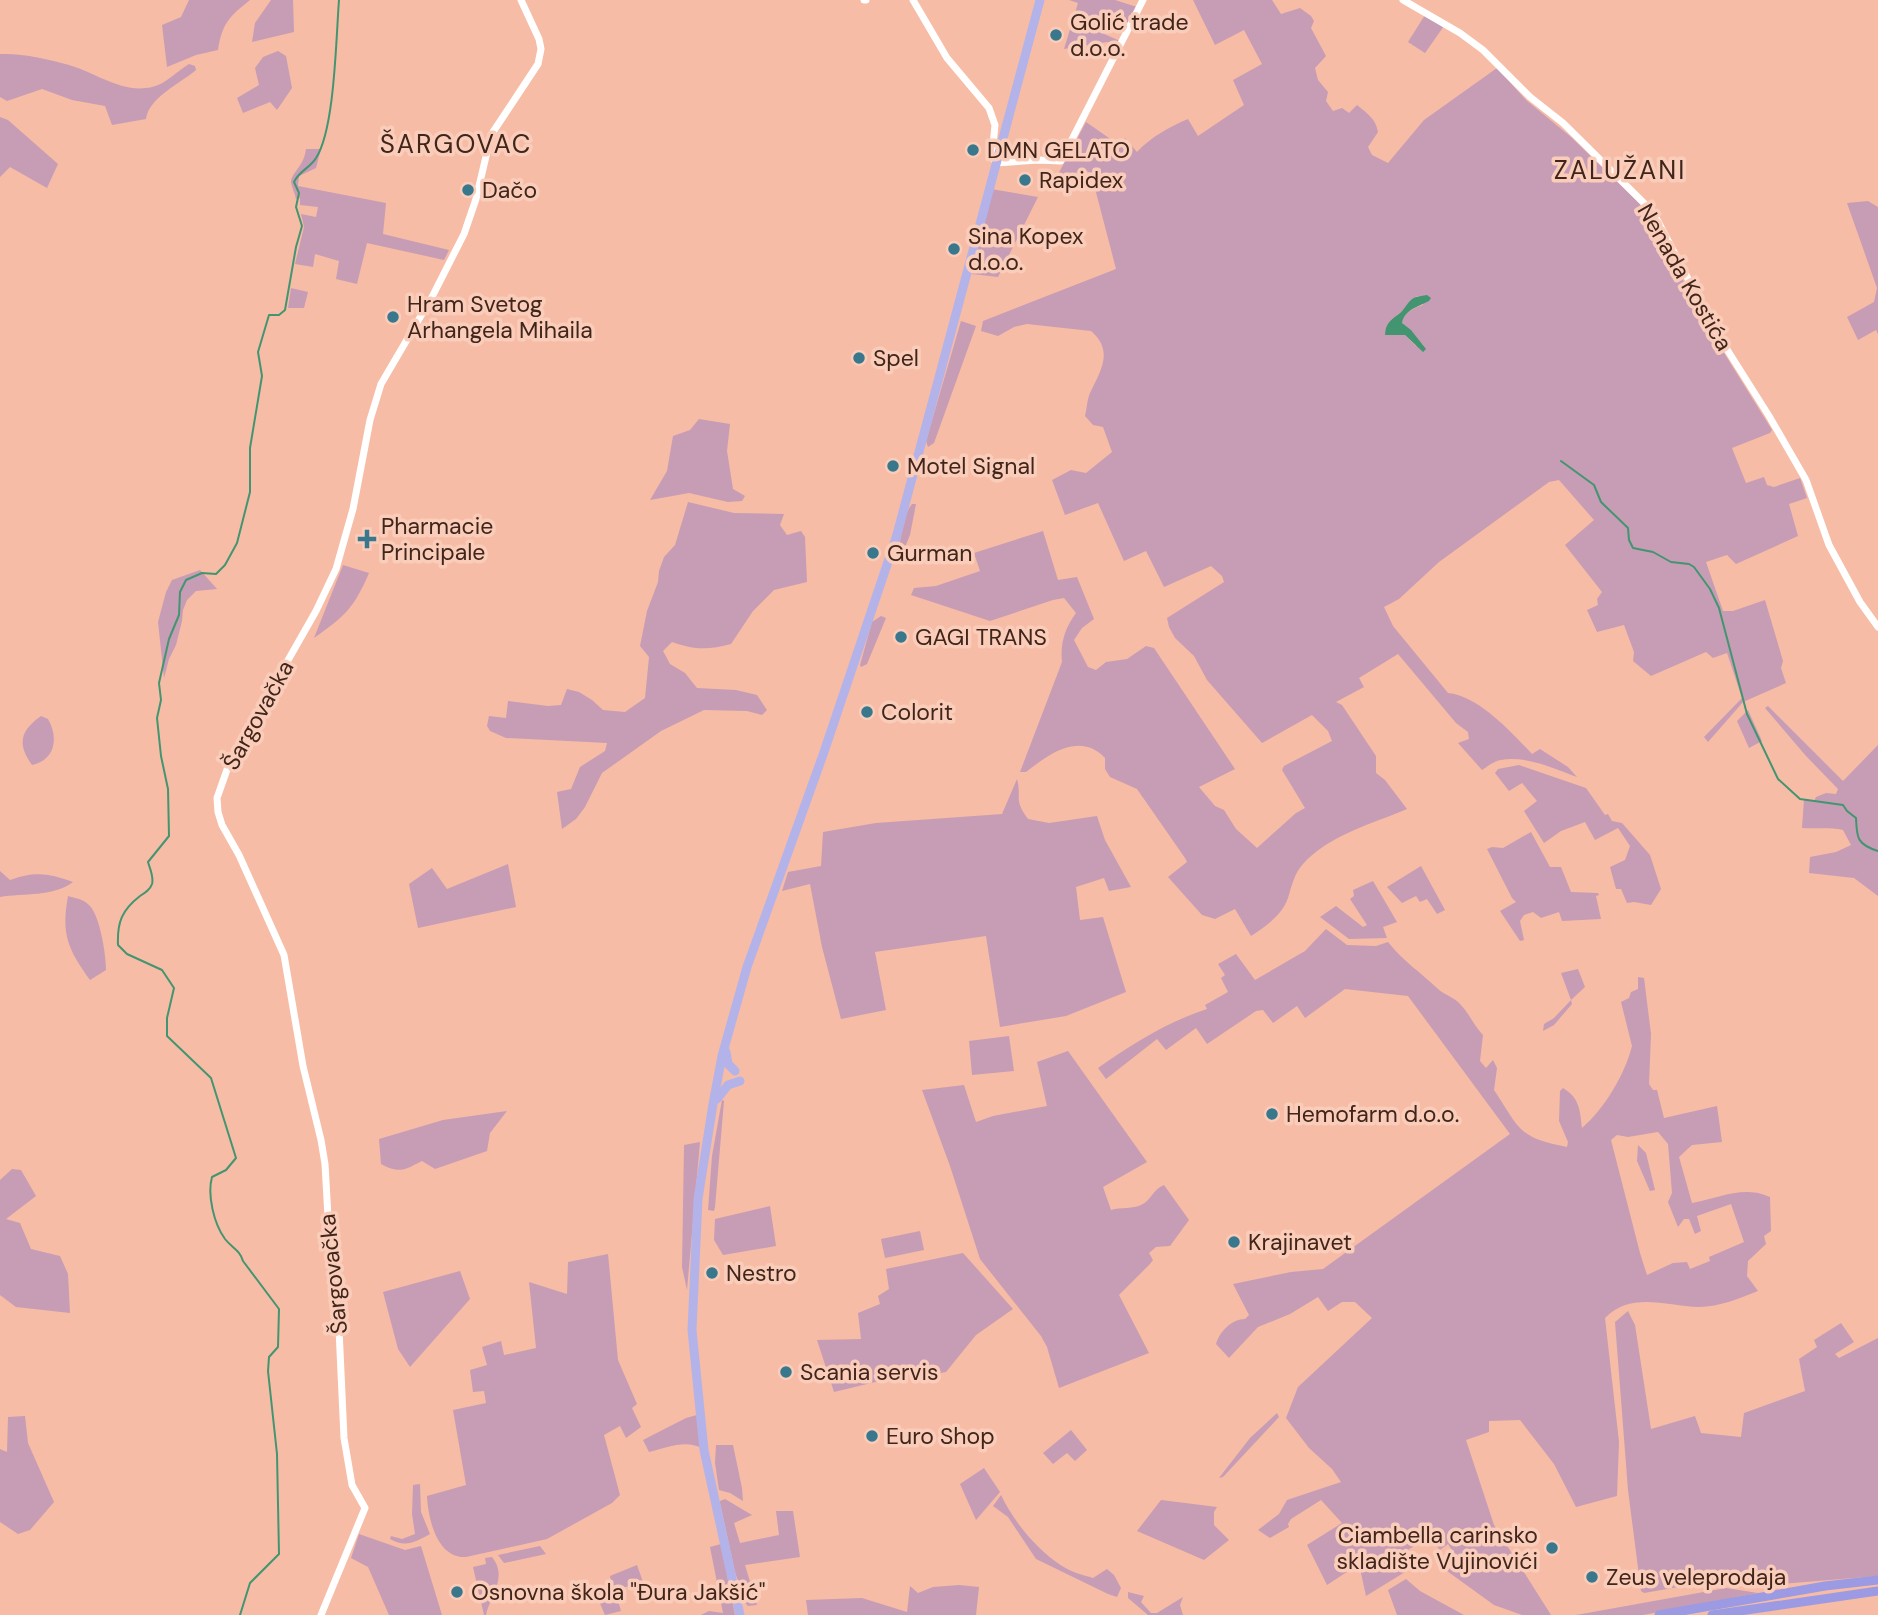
<svg xmlns="http://www.w3.org/2000/svg" width="1878" height="1615" font-family="'DM Sans',sans-serif">
<rect width="100%" height="100%" fill="#f7bca5"/>
<g fill="#c79cb5" fill-rule="evenodd">
<path d="M 189,0 L 250,0 C 230,16 222,23 218,50 L 196,55 L 167,67 L 162,25 L 181,17 Z"/>
<path d="M 271,0 L 293,0 L 294,32 L 252,42 L 255,23 Z"/>
<path d="M 1069,0 L 1115,0 L 1137,7 L 1128,24 L 1103,13 L 1095,30 L 1120,41 L 1118,45 L 1107,42 L 1064,49 L 1078,3 Z"/>
<path d="M 1193,0 L 1272,0 L 1281,14 L 1300,8 L 1311,16 L 1314,21 L 1311,28 L 1326,56 L 1315,68 L 1318,80 L 1328,92 L 1326,101 L 1333,111 L 1342,108 L 1349,113 L 1357,105 C 1367,113 1376,119 1378,132 L 1368,147 L 1372,155 L 1388,163 L 1424,120 L 1497,68 L 1526,100 L 1571,137 L 1643,207 L 1716,340 L 1772,430 L 1770,433 L 1732,448 L 1746,483 L 1764,477 L 1767,485 L 1774,487 L 1800,478 L 1807,498 L 1789,504 L 1798,536 L 1736,564 L 1727,555 L 1706,562 L 1723,611 L 1733,611 L 1765,600 L 1783,661 L 1781,668 L 1786,683 L 1743,702 L 1708,742 L 1704,737 L 1742,698 L 1727,653 L 1713,658 L 1706,652 L 1651,676 L 1633,661 L 1634,652 L 1624,625 L 1597,632 L 1587,610 L 1598,605 L 1597,599 L 1602,592 L 1565,545 L 1594,520 L 1559,480 L 1549,482 L 1439,562 L 1399,599 L 1384,607 L 1393,626 L 1448,693 C 1479,696 1512,733 1532,754 L 1540,749 L 1568,767 L 1577,777 C 1555,769 1525,755 1501,760 C 1494,761 1488,766 1482,770 L 1458,743 L 1469,739 L 1468,732 L 1456,723 L 1398,654 L 1359,678 L 1364,687 L 1336,702 L 1342,705 L 1376,756 L 1376,773 L 1385,780 L 1407,809 C 1372,824 1329,835 1303,864 C 1294,874 1292,885 1288,898 C 1282,915 1266,926 1251,936 L 1235,909 L 1215,919 L 1202,915 L 1168,877 L 1187,862 L 1185,858 L 1137,789 L 1110,777 L 1105,769 L 1105,758 C 1079,731 1048,755 1026,772 L 1020,772 L 1062,662 C 1060,643 1065,628 1076,613 L 1064,598 L 1053,600 L 990,621 L 911,595 L 914,588 L 936,586 L 980,571 L 974,553 L 1043,531 L 1058,580 L 1077,577 L 1094,619 L 1082,628 L 1074,640 L 1088,667 L 1096,670 L 1106,662 L 1127,659 L 1146,646 L 1154,648 L 1235,769 L 1199,787 L 1215,806 L 1224,810 L 1236,829 L 1257,848 L 1296,813 L 1305,808 L 1282,770 L 1284,766 L 1332,741 L 1328,731 L 1312,715 L 1262,743 L 1207,680 L 1194,656 L 1175,638 L 1169,627 L 1167,618 L 1224,582 L 1222,576 L 1211,566 L 1164,587 L 1146,551 L 1124,561 L 1098,503 L 1065,515 L 1052,480 L 1071,470 L 1086,473 L 1112,452 L 1103,427 L 1093,425 L 1085,416 C 1087,408 1087,400 1090,393 C 1101,370 1114,351 1091,331 L 1027,324 L 1014,327 L 998,336 L 981,331 L 983,321 L 1116,269 L 1091,173 L 1084,170 L 1055,180 L 1086,122 L 1119,145 L 1125,138 L 1137,152 C 1151,137 1169,127 1188,119 L 1198,136 L 1244,105 L 1233,80 L 1262,64 L 1244,30 L 1215,45 ZM 1417,296 L 1423,297 L 1423,305 C 1413,308 1403,313 1402,323 L 1423,345 L 1416,346 L 1405,335 L 1385,334 C 1385,323 1393,318 1401,312 C 1407,307 1410,301 1417,296 Z"/>
<path d="M 1425,15 L 1444,26 L 1425,53 L 1408,42 Z"/>
<path d="M 278,51 L 286,56 L 292,88 L 277,110 L 270,102 L 243,113 L 237,98 L 259,85 L 255,68 L 263,57 Z"/>
<path d="M 0,54 C 22,53 48,59 69,65 C 97,73 122,94 152,87 C 166,84 177,71 189,64 L 195,66 L 196,70 C 181,83 149,97 146,119 L 112,125 L 105,106 L 72,100 L 42,89 L 7,101 L 0,97 Z"/>
<path d="M 0,117 L 8,120 L 58,164 L 47,188 L 10,167 L 0,177 Z"/>
<path d="M 306,149 L 321,149 L 316,168 L 299,176 L 298,186 L 386,203 L 383,234 L 449,250 L 444,260 L 367,243 L 357,284 L 336,279 L 339,261 L 315,254 L 313,267 L 295,264 L 304,227 L 301,214 L 316,217 L 318,207 L 300,205 L 300,198 L 296,199 C 295,193 291,186 291,181 C 293,171 304,166 306,149 Z"/>
<path d="M 991,189 L 1038,197 L 998,277 L 972,274 Z"/>
<path d="M 1868,201 L 1878,207 L 1878,334 L 1876,330 L 1858,340 L 1847,317 L 1874,302 L 1877,288 L 1847,203 Z"/>
<path d="M 291,288 L 308,292 L 304,308 L 288,308 Z"/>
<path d="M 961,321 L 976,326 L 934,443 L 928,447 L 926,441 Z"/>
<path d="M 699,419 L 730,424 L 727,451 L 733,489 L 745,496 L 742,501 L 728,502 L 689,493 L 650,500 L 667,471 L 673,436 L 690,430 Z"/>
<path d="M 688,502 L 734,513 L 784,514 L 780,525 L 787,535 L 801,531 L 805,537 L 807,582 L 774,590 L 753,611 L 731,644 C 709,650 694,650 672,642 L 663,651 L 670,664 L 685,673 L 697,688 L 736,690 L 757,695 L 767,710 L 762,715 L 747,711 L 704,710 L 661,731 L 602,773 L 585,807 L 576,819 L 562,829 L 557,792 L 571,789 L 580,767 L 605,751 L 607,743 L 506,738 L 490,731 L 487,726 L 489,716 L 506,718 L 508,701 L 548,706 L 561,705 L 567,689 L 579,692 L 592,700 L 603,710 L 625,712 L 645,698 L 649,657 L 640,646 L 647,611 L 658,582 L 659,571 L 664,557 L 675,545 Z"/>
<path d="M 912,504 L 916,504 L 910,535 L 900,559 L 897,556 C 902,539 901,517 912,504 Z"/>
<path d="M 343,565 L 369,573 C 354,608 345,616 314,638 Z"/>
<path d="M 200,570 L 217,589 L 196,591 L 187,600 L 183,610 L 182,621 L 176,645 L 169,659 L 164,678 L 158,622 L 166,592 L 172,580 Z"/>
<path d="M 881,616 L 886,618 L 867,664 L 861,667 L 860,665 L 872,622 Z"/>
<path d="M 1768,706 L 1843,781 L 1878,745 L 1878,896 L 1854,878 L 1809,873 L 1810,857 L 1836,852 L 1851,845 L 1843,830 C 1830,827 1815,829 1802,828 L 1804,799 L 1814,801 L 1816,797 L 1826,793 L 1836,794 L 1838,789 L 1806,756 L 1765,708 Z"/>
<path d="M 1748,710 L 1762,741 L 1749,748 L 1737,721 Z"/>
<path d="M 41,716 L 48,719 C 59,738 55,760 32,765 C 17,744 20,731 41,716 Z"/>
<path d="M 1519,765 L 1586,788 L 1605,815 L 1608,814 L 1612,821 L 1622,823 L 1650,855 L 1661,889 L 1651,905 L 1634,902 L 1627,903 L 1621,889 L 1616,889 L 1610,867 L 1625,860 L 1630,846 L 1618,828 L 1595,840 L 1585,822 L 1561,831 L 1544,843 L 1524,811 L 1537,801 L 1522,783 L 1509,791 L 1495,773 L 1498,769 Z"/>
<path d="M 1017,779 C 1022,798 1013,799 1028,819 L 1049,823 L 1097,816 L 1105,840 L 1131,887 L 1109,891 L 1104,878 L 1076,887 L 1080,920 L 1103,917 L 1126,992 L 1066,1016 L 1000,1027 L 986,936 L 875,952 L 886,1010 L 841,1019 L 822,947 L 810,884 L 782,891 L 788,872 L 821,866 L 823,832 L 876,823 L 1002,814 Z"/>
<path d="M 1531,832 L 1550,867 L 1561,867 L 1571,892 L 1598,893 L 1599,895 L 1596,896 L 1601,919 L 1562,921 L 1559,912 L 1541,918 L 1533,912 L 1524,915 L 1520,921 L 1524,940 L 1520,941 L 1500,911 L 1516,902 L 1512,898 L 1487,849 L 1492,847 L 1503,848 Z"/>
<path d="M 508,864 L 516,907 L 418,928 L 409,884 L 432,868 L 447,889 Z"/>
<path d="M 1421,866 L 1445,910 L 1437,914 L 1427,899 L 1420,902 L 1416,896 L 1402,903 L 1387,887 Z"/>
<path d="M 0,871 L 10,880 C 34,871 49,873 73,882 C 54,897 23,893 0,897 Z"/>
<path d="M 1373,881 L 1397,922 L 1383,927 L 1387,938 L 1349,939 L 1320,917 L 1336,906 L 1363,927 L 1367,925 L 1350,899 L 1354,896 L 1353,890 Z"/>
<path d="M 68,896 C 75,898 83,899 89,905 C 100,915 106,955 106,970 L 90,980 C 68,949 61,935 68,896 Z"/>
<path d="M 1326,929 L 1347,945 L 1376,946 L 1388,942 C 1402,960 1421,973 1437,988 C 1444,995 1454,997 1460,1004 C 1470,1014 1473,1025 1483,1035 L 1480,1061 L 1486,1068 L 1493,1060 L 1497,1068 L 1494,1090 C 1520,1129 1518,1138 1567,1147 L 1568,1142 L 1559,1121 L 1560,1091 L 1563,1088 C 1580,1098 1580,1111 1582,1128 C 1605,1108 1625,1074 1632,1046 L 1621,1002 L 1629,998 L 1631,992 L 1638,989 L 1638,977 L 1644,978 L 1651,1034 L 1649,1084 L 1653,1090 L 1657,1090 L 1664,1118 L 1717,1106 L 1722,1142 L 1692,1145 L 1679,1157 L 1692,1203 C 1720,1198 1743,1185 1770,1197 L 1771,1231 L 1764,1236 L 1766,1244 L 1748,1261 L 1747,1276 L 1758,1291 C 1740,1298 1719,1307 1699,1307 C 1666,1306 1631,1291 1605,1318 L 1619,1442 L 1617,1496 L 1576,1507 L 1554,1464 L 1520,1420 L 1489,1421 L 1489,1432 L 1466,1440 L 1494,1525 L 1551,1615 L 1522,1615 L 1494,1605 L 1447,1571 L 1459,1561 L 1448,1544 L 1440,1550 L 1429,1537 L 1403,1553 L 1405,1572 L 1366,1596 L 1359,1564 L 1327,1585 L 1307,1545 L 1342,1523 L 1321,1500 L 1291,1519 L 1288,1524 L 1289,1527 L 1270,1538 L 1258,1530 L 1279,1514 L 1287,1500 L 1341,1482 L 1332,1469 L 1309,1448 L 1286,1418 L 1298,1387 L 1372,1318 L 1355,1302 L 1342,1302 L 1328,1311 L 1318,1297 L 1290,1314 L 1258,1327 L 1229,1358 L 1216,1344 C 1220,1331 1232,1319 1245,1319 L 1249,1315 L 1233,1284 L 1291,1272 L 1323,1269 L 1510,1134 L 1408,996 L 1345,989 L 1305,1018 L 1297,1006 L 1273,1023 L 1263,1010 L 1256,1011 L 1207,1044 L 1196,1028 L 1166,1050 L 1157,1039 L 1106,1079 L 1098,1068 C 1132,1044 1167,1022 1207,1009 L 1205,1005 L 1228,992 L 1221,978 L 1225,975 L 1218,964 L 1236,954 L 1255,980 L 1305,951 ZM 1658,1132 L 1668,1144 L 1672,1193 L 1668,1202 L 1678,1227 L 1684,1219 L 1689,1219 L 1695,1234 L 1701,1231 L 1697,1216 L 1731,1204 L 1744,1242 L 1709,1257 L 1710,1261 L 1690,1269 L 1687,1262 L 1673,1263 L 1647,1275 L 1640,1253 L 1611,1140 L 1617,1135 L 1628,1137 Z"/>
<path d="M 1578,969 L 1585,987 L 1571,1000 L 1572,1004 L 1554,1025 L 1543,1031 L 1544,1024 L 1554,1018 L 1571,1000 L 1561,973 Z"/>
<path d="M 1009,1036 L 1014,1071 L 972,1075 L 969,1041 Z"/>
<path d="M 1068,1051 L 1147,1162 L 1103,1187 L 1111,1210 C 1121,1207 1133,1209 1141,1205 C 1152,1200 1152,1190 1164,1185 L 1189,1220 L 1170,1246 L 1156,1247 L 1149,1253 L 1153,1260 L 1150,1264 L 1119,1295 L 1149,1353 L 1059,1388 L 1047,1347 L 1041,1336 L 980,1259 L 950,1166 L 922,1090 L 964,1085 L 976,1122 L 993,1116 L 1047,1106 L 1037,1062 Z"/>
<path d="M 722,1100 L 724,1101 L 715,1207 L 714,1211 L 708,1210 L 712,1156 Z"/>
<path d="M 507,1111 L 490,1133 L 487,1151 L 435,1169 L 422,1161 C 404,1170 400,1174 381,1164 L 379,1139 L 443,1120 Z"/>
<path d="M 700,1142 L 687,1290 L 682,1267 L 684,1145 Z"/>
<path d="M 1638,1145 L 1646,1153 L 1655,1190 L 1650,1191 L 1637,1161 Z"/>
<path d="M 12,1169 L 21,1170 L 36,1196 L 6,1219 L 20,1223 L 31,1249 L 60,1256 L 68,1274 L 70,1313 L 16,1307 L 0,1295 L 0,1180 Z"/>
<path d="M 770,1206 L 776,1246 L 723,1255 L 714,1240 L 715,1219 Z"/>
<path d="M 920,1231 L 924,1250 L 885,1258 L 881,1239 Z"/>
<path d="M 963,1253 L 1013,1309 L 976,1335 L 946,1372 L 930,1375 L 925,1370 L 834,1392 L 817,1340 L 861,1339 L 858,1313 L 880,1304 L 878,1296 L 889,1289 L 886,1269 Z"/>
<path d="M 608,1254 L 618,1360 L 637,1404 L 632,1408 L 641,1427 L 626,1438 L 620,1426 L 604,1435 L 620,1495 L 612,1503 L 547,1539 L 466,1557 C 437,1559 428,1518 427,1496 L 466,1485 L 453,1410 L 486,1403 L 484,1391 L 473,1392 L 470,1370 L 487,1365 L 482,1347 L 501,1341 L 504,1355 L 536,1348 L 529,1282 L 567,1294 L 568,1262 Z"/>
<path d="M 460,1271 L 470,1299 L 410,1367 L 398,1349 L 383,1292 Z"/>
<path d="M 1628,1311 L 1635,1325 L 1651,1429 L 1695,1416 L 1701,1433 L 1741,1437 L 1744,1413 L 1805,1391 L 1799,1359 L 1817,1347 L 1814,1340 L 1841,1323 L 1854,1342 L 1835,1354 L 1839,1358 L 1878,1338 L 1878,1576 L 1770,1585 L 1743,1579 L 1724,1579 L 1644,1593 L 1641,1591 L 1628,1490 L 1615,1322 Z"/>
<path d="M 1277,1413 L 1279,1417 L 1223,1477 L 1219,1478 L 1250,1438 Z"/>
<path d="M 697,1415 L 701,1448 C 687,1439 664,1448 649,1452 L 643,1440 L 686,1418 Z"/>
<path d="M 25,1416 L 28,1443 L 54,1502 L 30,1530 L 18,1534 L 0,1522 L 0,1449 L 7,1452 L 8,1417 Z"/>
<path d="M 1071,1430 L 1087,1450 L 1075,1461 L 1067,1453 L 1053,1464 L 1043,1453 Z"/>
<path d="M 716,1445 L 733,1445 L 742,1488 L 743,1501 L 730,1493 L 719,1490 L 715,1463 Z"/>
<path d="M 984,1468 L 1000,1492 L 976,1520 L 960,1484 Z"/>
<path d="M 420,1484 L 421,1512 L 430,1534 C 415,1542 406,1548 390,1539 L 391,1536 L 402,1539 L 415,1534 L 412,1514 L 413,1485 Z"/>
<path d="M 1001,1495 C 1014,1522 1036,1549 1062,1566 C 1071,1572 1083,1575 1093,1578 L 1107,1569 L 1114,1575 L 1121,1588 L 1117,1597 L 1108,1594 L 1036,1559 L 1008,1517 L 993,1506 Z"/>
<path d="M 725,1499 L 752,1515 L 734,1523 L 740,1543 L 779,1535 L 776,1511 L 793,1511 L 800,1557 L 745,1565 L 757,1605 L 748,1606 L 746,1604 L 735,1572 L 720,1503 L 720,1501 Z"/>
<path d="M 1161,1500 L 1217,1507 L 1214,1512 L 1214,1525 L 1229,1540 L 1204,1560 L 1137,1531 Z"/>
<path d="M 359,1534 L 405,1550 L 421,1546 L 442,1615 L 389,1615 L 368,1567 L 351,1558 Z"/>
<path d="M 721,1544 L 735,1615 L 701,1615 L 709,1611 L 723,1613 L 710,1547 Z"/>
<path d="M 540,1546 L 546,1554 L 504,1563 L 498,1555 Z"/>
<path d="M 492,1557 C 508,1577 491,1594 486,1615 L 484,1615 L 473,1567 L 486,1564 L 485,1558 Z"/>
<path d="M 637,1565 L 643,1582 L 615,1590 L 621,1611 L 605,1615 L 595,1592 L 612,1587 L 610,1576 Z"/>
<path d="M 1406,1579 L 1420,1591 L 1464,1615 L 1397,1615 L 1388,1590 Z"/>
<path d="M 959,1585 L 979,1587 L 976,1615 L 808,1615 L 806,1600 L 862,1598 L 907,1612 L 910,1586 L 918,1593 L 933,1587 Z"/>
<path d="M 1726,1588 L 1758,1593 L 1643,1615 L 1576,1615 Z"/>
<path d="M 1128,1592 L 1144,1596 L 1141,1602 L 1151,1613 L 1157,1613 L 1183,1597 L 1180,1605 L 1183,1615 L 1148,1615 L 1128,1598 Z"/>
</g>
<path fill="#439571" d="M 1427,295 L 1431,298 L 1429,301 C 1418,307 1405,309 1402,323 L 1411,330 L 1426,349 L 1423,352 L 1405,335 L 1385,335 C 1385,323 1392,319 1400,313 C 1406,308 1408,300 1416,297 C 1419,296 1423,296 1427,295 Z"/>
<g fill="none" stroke-linecap="round" stroke-linejoin="round">
<g stroke="#439571" stroke-width="2">
<path d="M 1561,461 L 1594,485 L 1601,502 L 1628,528 L 1629,540 L 1633,548 L 1653,552 L 1671,562 L 1689,564 L 1694,567 L 1710,589 L 1719,608 L 1747,714 L 1778,779 L 1800,799 L 1843,805 L 1847,811 L 1856,818 C 1857,837 1856,844 1878,851"/>
<path d="M 240,1615 L 250,1583 L 279,1554 L 277,1454 L 268,1371 L 269,1357 L 278,1347 L 279,1309 L 243,1261 C 240,1250 232,1248 225,1239 C 214,1224 207,1195 212,1177 L 226,1170 L 236,1158 L 211,1078 L 167,1036 L 167,1018 L 174,988 L 162,970 L 127,954 L 118,945 C 117,922 122,910 140,896 C 145,893 150,890 152,884 C 154,877 150,869 148,862 L 169,836 L 168,789 L 161,756 L 157,718 L 161,700 L 159,683 L 169,639 L 179,615 L 180,592 L 186,580 L 202,573 L 216,574 L 225,565 L 237,543 L 250,492 L 250,448 L 262,376 L 258,352 L 269,315 L 279,315 L 285,310 L 296,247 L 302,226 L 296,207 L 299,193 L 294,182 C 299,171 310,168 316,158 C 335,129 336,37 339,0"/>
</g>
<g stroke="#fff" stroke-width="7">
<path d="M 864,0 L 866,0"/>
<path d="M 913,0 L 947,58 L 989,108 L 995,125 L 992,156 L 996,163 L 1038,160 L 1061,161 L 1143,0"/>
<path d="M 1403,0 L 1460,33 L 1483,50 L 1530,97 L 1563,123 L 1653,212 L 1716,332 L 1769,416 L 1806,480 L 1829,545 L 1860,602 L 1878,627"/>
<path d="M 321,1615 L 365,1508 L 352,1485 L 344,1438 L 339,1329 L 328,1217 L 325,1164 L 321,1140 L 303,1066 L 284,955 L 239,855 L 222,825 L 218,812 L 217,798 L 229,764 L 316,611 L 336,569 L 353,509 L 370,420 L 381,384 L 432,297 L 464,234 L 476,199 L 491,135 L 538,64 L 541,49 L 539,39 L 521,0"/>
</g>
<g stroke="#b4b3e9" stroke-width="9">
<path d="M 726,1052 L 728,1064 L 735,1071"/>
<path d="M 717,1099 L 728,1085 L 740,1081"/>
<path d="M 740,1615 L 704,1450 L 692,1330 L 698,1199 L 713,1104 L 722,1056 L 747,967 L 824,752 L 896,538 L 1040,0"/>
</g>
<g stroke="#9b9ae2" stroke-width="9">
<path d="M 1659,1615 L 1825,1586 L 1878,1580"/>
<path d="M 1712,1615 L 1878,1591"/>
</g>
</g>
<g fill="#39778c" stroke="#facdbb" stroke-width="2.5">
<circle cx="1056" cy="35" r="7"/>
<circle cx="973" cy="150" r="7"/>
<circle cx="1025" cy="180" r="7"/>
<circle cx="468" cy="190" r="7"/>
<circle cx="954" cy="249" r="7"/>
<circle cx="393" cy="317" r="7"/>
<circle cx="859" cy="358" r="7"/>
<circle cx="893" cy="466" r="7"/>
<path d="M363.5 528.5h7v7h7v7h-7v7h-7v-7h-7v-7h7z"/>
<circle cx="873" cy="553" r="7"/>
<circle cx="901" cy="637" r="7"/>
<circle cx="867" cy="712" r="7"/>
<circle cx="1272" cy="1114" r="7"/>
<circle cx="1234" cy="1242" r="7"/>
<circle cx="712" cy="1273" r="7"/>
<circle cx="786" cy="1372" r="7"/>
<circle cx="872" cy="1436" r="7"/>
<circle cx="1552" cy="1548" r="7"/>
<circle cx="1592" cy="1577" r="7"/>
<circle cx="457" cy="1592" r="7"/>
</g>
<g text-anchor="middle" dominant-baseline="central" stroke-width="7" stroke-linejoin="round" paint-order="stroke">
<g font-size="23" fill="#41251a" stroke="#facdbb" text-anchor="start">
<text x="1070" y="22">Golić trade<tspan x="1070" dy="26">d.o.o.</tspan></text>
<text x="987" y="150">DMN GELATO</text>
<text x="1039" y="180">Rapidex</text>
<text x="482" y="190">Dačo</text>
<text x="968" y="236">Sina Kopex<tspan x="968" dy="26">d.o.o.</tspan></text>
<text x="407" y="304">Hram Svetog<tspan x="407" dy="26">Arhangela Mihaila</tspan></text>
<text x="873" y="358">Spel</text>
<text x="907" y="466">Motel Signal</text>
<text x="381" y="526">Pharmacie<tspan x="381" dy="26">Principale</tspan></text>
<text x="887" y="553">Gurman</text>
<text x="915" y="637">GAGI TRANS</text>
<text x="881" y="712">Colorit</text>
<text x="1286" y="1114">Hemofarm d.o.o.</text>
<text x="1248" y="1242">Krajinavet</text>
<text x="726" y="1273">Nestro</text>
<text x="800" y="1372">Scania servis</text>
<text x="886" y="1436">Euro Shop</text>
<text x="1538" y="1535" text-anchor="end">Ciambella carinsko<tspan x="1538" dy="26">skladište Vujinovići</tspan></text>
<text x="1606" y="1577">Zeus veleprodaja</text>
<text x="471" y="1592">Osnovna škola "Đura Jakšić"</text>
</g>
<g font-size="23" fill="#41251a" stroke="#facdbb">
<text transform="translate(1685 277) rotate(60)">Nenada Kostića</text>
<text transform="translate(258 715) rotate(-61)">Šargovačka</text>
<text transform="translate(333 1274) rotate(-96)">Šargovačka</text>
</g>
<g font-size="26" letter-spacing="2" fill="#41251a" stroke="#facdbb">
<text x="456" y="144">ŠARGOVAC</text>
<text x="1620" y="170">ZALUŽANI</text>
</g>
</g>
</svg>
